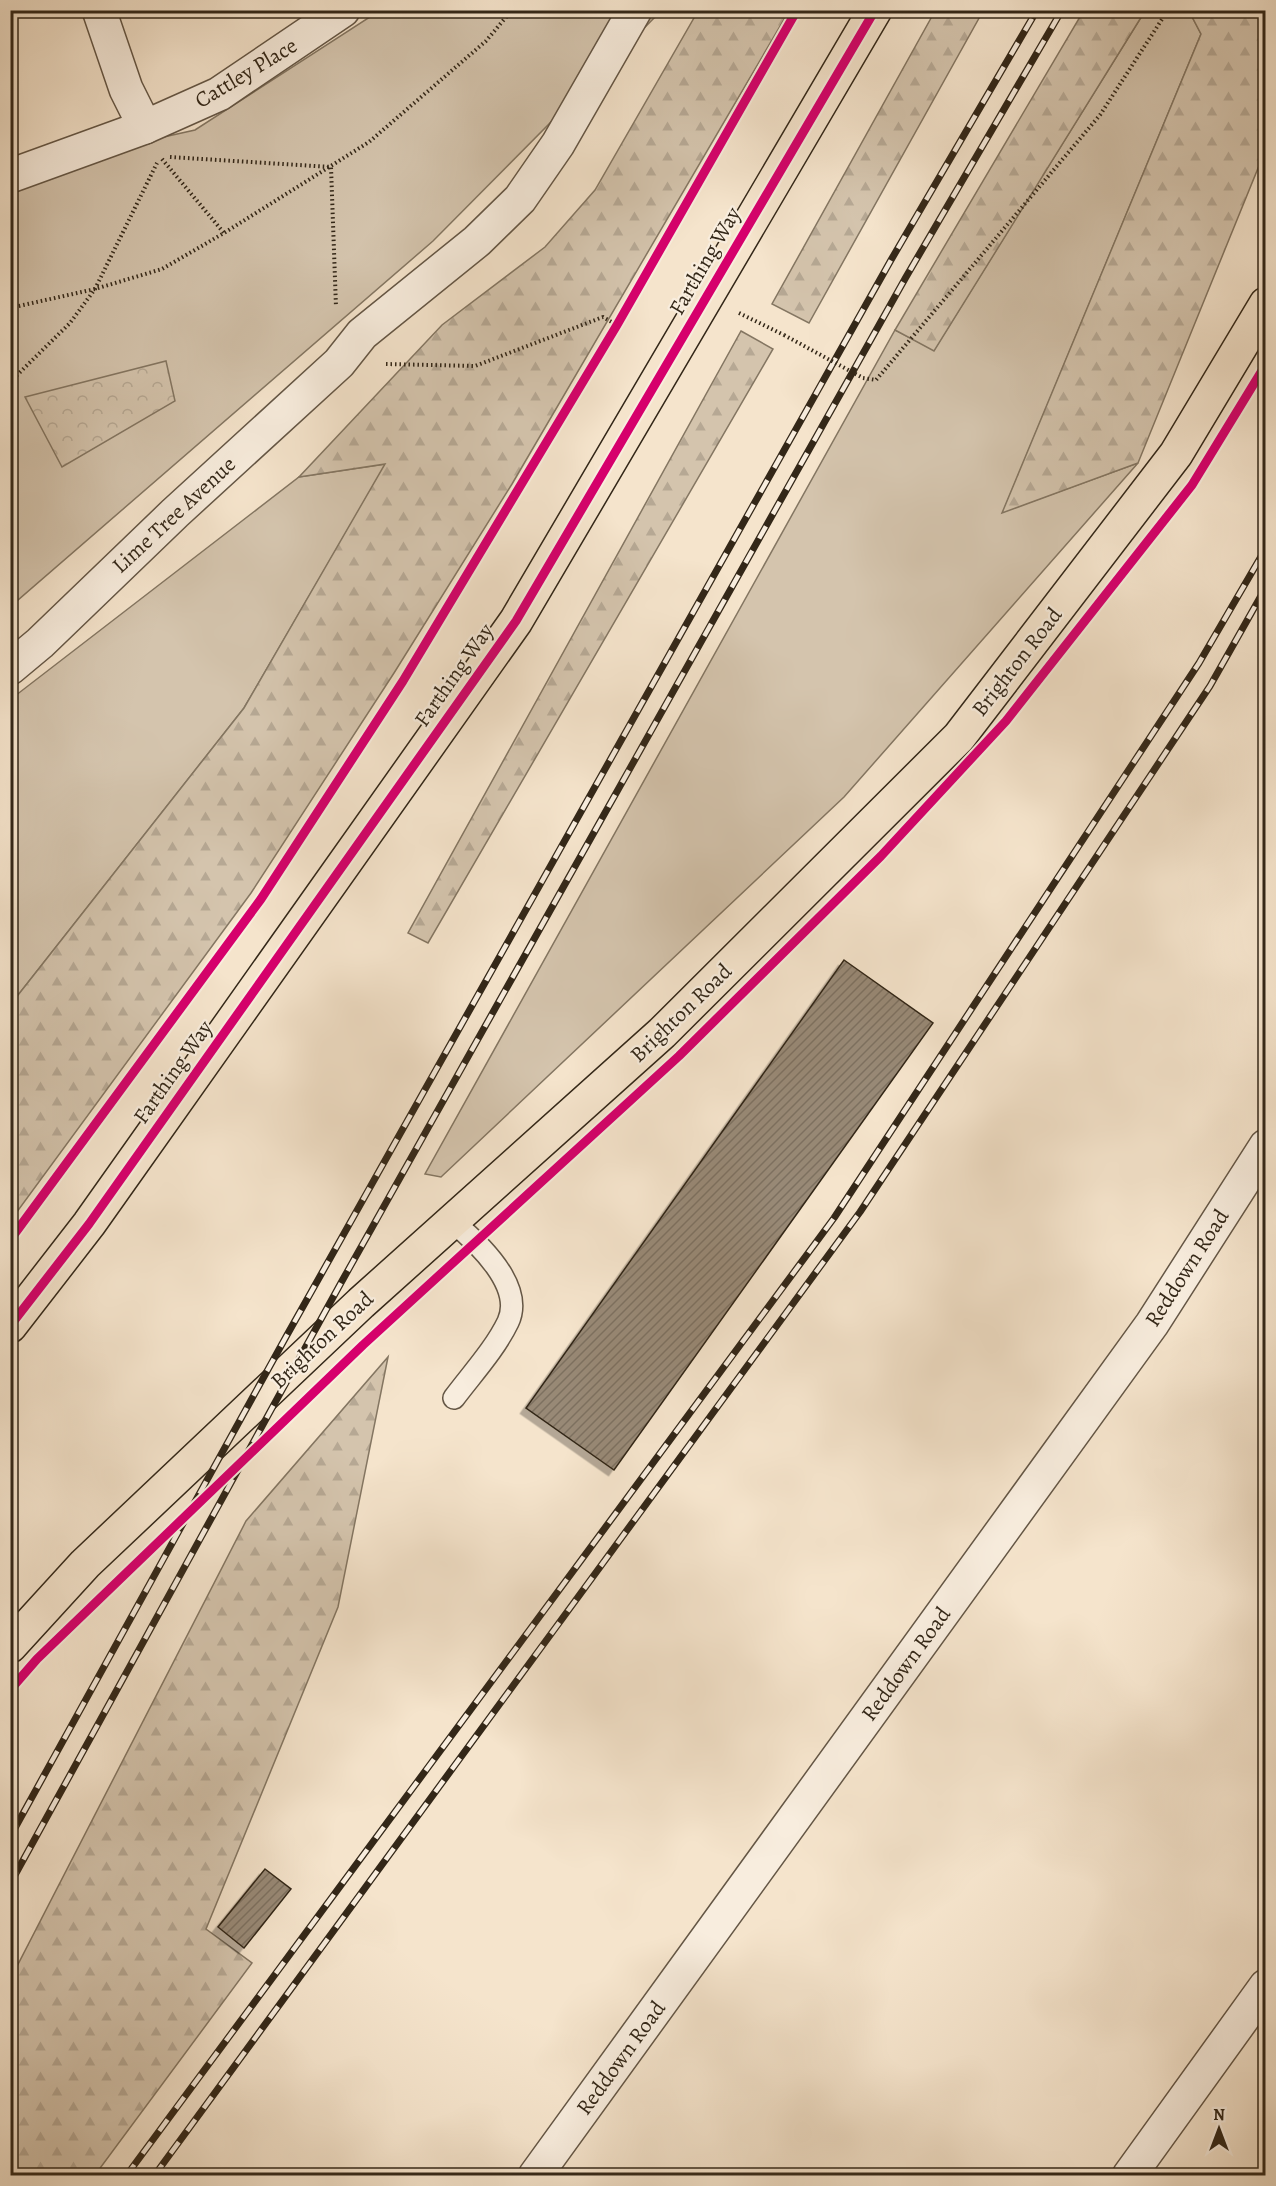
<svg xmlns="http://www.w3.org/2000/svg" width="1276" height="2186" font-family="Alegreya,serif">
<defs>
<pattern id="forest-firs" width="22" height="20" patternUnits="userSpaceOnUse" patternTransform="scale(1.5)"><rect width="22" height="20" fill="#d4c4ad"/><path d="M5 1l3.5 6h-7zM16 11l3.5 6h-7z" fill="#b6a894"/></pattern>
<pattern id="park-crowns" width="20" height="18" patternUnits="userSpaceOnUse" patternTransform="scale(1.5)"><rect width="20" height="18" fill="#d4c4ad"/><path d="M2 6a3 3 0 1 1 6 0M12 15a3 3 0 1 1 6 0" fill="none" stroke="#b6a894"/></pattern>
<pattern id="building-hatch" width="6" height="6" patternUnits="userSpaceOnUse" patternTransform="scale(1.5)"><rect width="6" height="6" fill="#988976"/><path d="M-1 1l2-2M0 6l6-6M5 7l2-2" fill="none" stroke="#7d7060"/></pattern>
<filter id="shadow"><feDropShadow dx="-5.5" dy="5.5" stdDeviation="0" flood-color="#0004"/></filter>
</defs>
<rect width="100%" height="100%" fill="#f5e4cc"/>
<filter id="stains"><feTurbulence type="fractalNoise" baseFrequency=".00333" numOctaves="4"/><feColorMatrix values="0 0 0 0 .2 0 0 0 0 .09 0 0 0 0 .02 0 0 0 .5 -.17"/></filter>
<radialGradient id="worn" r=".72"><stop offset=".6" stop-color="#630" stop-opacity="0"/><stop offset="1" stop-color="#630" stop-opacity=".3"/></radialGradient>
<g fill="#d4c4ad" stroke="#847662" stroke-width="1.5">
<path d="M 379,11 L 661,11 L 433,241 L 11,606 L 11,171 L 195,130 Z"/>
<path d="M 1145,11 L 1189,11 L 1201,34 L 1003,512 L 1138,463 L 844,797 L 441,1177 L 425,1174 L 895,330 L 934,350 Z"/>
<path d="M 386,464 L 244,708 L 11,1004 L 11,699 L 299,477 Z"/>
</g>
<g fill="url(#forest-firs)" stroke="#847662" stroke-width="1.5">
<path d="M 1084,10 L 1145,11 L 934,351 L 895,330 Z"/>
<path d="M 698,11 L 789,11 L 512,484 L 394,673 L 251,893 L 11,1220 L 11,1004 L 244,708 L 385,464 L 299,477 L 442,325 L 545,247 L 595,190 Z"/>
<path d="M 935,11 L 983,11 L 809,323 L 772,304 Z"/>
<path d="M 1189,11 L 1265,11 L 1265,151 L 1138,463 L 1002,513 L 1201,34 Z"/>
<path d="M 741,331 L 773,349 L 428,943 L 408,933 Z"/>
<path d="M 388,1357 L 338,1607 L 206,1929 L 252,1963 L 95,2175 L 11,2175 L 11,1978 L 246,1521 Z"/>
</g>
<path fill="url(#park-crowns)" stroke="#847662" stroke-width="1.5" d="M 166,361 L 175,401 L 62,467 L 25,397 Z"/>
<g fill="url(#building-hatch)" stroke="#332718" stroke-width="1.5" filter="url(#shadow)">
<path d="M 844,960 L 933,1023 L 614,1470 L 526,1408 Z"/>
<path d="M 265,1869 L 291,1889 L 244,1948 L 218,1927 Z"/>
</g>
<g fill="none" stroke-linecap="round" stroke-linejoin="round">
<defs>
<path id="service" d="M 453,1222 C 477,1242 525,1286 508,1322 C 495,1349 472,1374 454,1398"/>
<g id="minor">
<path d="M 99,10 L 126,89 L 145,127"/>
<path d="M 10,176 L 145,127 L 219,94 L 343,10"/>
<path d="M 10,668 L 40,643 L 175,513 L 339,363 L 362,334 L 477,241 L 520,199 L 558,144 L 635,10"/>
<path d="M 535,2176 L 1152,1324 L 1266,1146"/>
<path d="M 1129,2176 L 1266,1986"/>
</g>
<path id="primary" d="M 10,1646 L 85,1564 L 361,1303 L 662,1033 L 959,737 L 1176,454 L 1266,304"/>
<path id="trunk" d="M 10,1326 L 89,1224 L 516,621 L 875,10"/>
</defs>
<use href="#service" stroke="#645645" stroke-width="24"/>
<use href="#minor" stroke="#645645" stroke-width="36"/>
<use href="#primary" stroke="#332718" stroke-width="36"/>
<use href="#trunk" stroke="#332718" stroke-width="36"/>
<g stroke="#332718" stroke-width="4" stroke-dasharray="1.5 3" stroke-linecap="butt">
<path d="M 170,157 L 331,167 L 336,307"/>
<path d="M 162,159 L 224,233"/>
<path d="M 10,308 L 95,289 L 162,269 L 224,233 L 369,142 L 486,41 L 512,10"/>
<path d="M 739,313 L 784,335"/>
<path d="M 386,364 L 475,366 L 603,317 L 617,325"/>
<path d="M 863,378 L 876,380 L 1100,115 L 1168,10"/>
<path d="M 10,382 L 70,323 L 95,289 L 157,163"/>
</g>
<use href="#service" stroke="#f8edde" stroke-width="21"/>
<use href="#minor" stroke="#f8edde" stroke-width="33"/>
<use href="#primary" stroke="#f5e4cc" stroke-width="33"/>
<use href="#trunk" stroke="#f5e4cc" stroke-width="33"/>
<defs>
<g id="rail">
<path d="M 10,1837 L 287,1335 L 891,260 L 1037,10"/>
<path d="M 10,1884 L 342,1281 L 906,277 L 1062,10"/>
<path d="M 126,2176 L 834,1218 L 1199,663 L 1266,548"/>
<path d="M 154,2176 L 860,1212 L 1210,686 L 1266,587"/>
</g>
</defs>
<use href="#rail" stroke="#332718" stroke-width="7"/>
<use href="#rail" stroke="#f8edde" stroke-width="4.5" stroke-dasharray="14" stroke-linecap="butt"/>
<path stroke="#332718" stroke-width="4" stroke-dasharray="1.5 3" stroke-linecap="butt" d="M 784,335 L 863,378"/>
<defs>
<g id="cycleway">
<path d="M 10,1240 L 261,899 L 403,681 L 617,325 L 797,10"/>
<path d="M 10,1326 L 89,1224 L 516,621 L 875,10"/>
<path d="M 10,1690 L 37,1659 L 363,1345 L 679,1056 L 881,856 L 1006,721 L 1192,485 L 1266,364"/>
</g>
</defs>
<use href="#cycleway" stroke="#f8edde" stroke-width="13"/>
<use href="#cycleway" stroke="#d6006c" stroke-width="9"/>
</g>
<g text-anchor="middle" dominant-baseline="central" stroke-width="4.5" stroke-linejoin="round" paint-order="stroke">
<g font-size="22" fill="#332718" stroke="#f8edde">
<text transform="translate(246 73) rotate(-31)">Cattley Place</text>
<text transform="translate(705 261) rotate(-60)">Farthing Way</text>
<text transform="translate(174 515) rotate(-43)">Lime Tree Avenue</text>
<text transform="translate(1017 662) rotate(-52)">Brighton Road</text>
<text transform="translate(454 675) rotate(-55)">Farthing Way</text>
<text transform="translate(681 1013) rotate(-44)">Brighton Road</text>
<text transform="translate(173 1072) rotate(-55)">Farthing Way</text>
<text transform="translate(1187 1268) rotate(-57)">Reddown Road</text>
<text transform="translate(322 1340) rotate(-43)">Brighton Road</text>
<text transform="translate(906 1664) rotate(-54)">Reddown Road</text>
<text transform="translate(621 2058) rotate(-54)">Reddown Road</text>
</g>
</g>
<rect width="1276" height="2186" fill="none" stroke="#f5e4cc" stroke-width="36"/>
<rect x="12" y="12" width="1252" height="2162" fill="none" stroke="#332718" stroke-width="3"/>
<rect x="18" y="18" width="1240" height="2150" fill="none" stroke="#332718" stroke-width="1.5"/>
<g transform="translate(1219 2129)" stroke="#f8edde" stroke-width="4.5" paint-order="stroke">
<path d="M0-4.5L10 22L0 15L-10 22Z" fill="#332718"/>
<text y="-9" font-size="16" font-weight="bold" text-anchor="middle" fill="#332718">N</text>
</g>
<rect width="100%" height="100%" filter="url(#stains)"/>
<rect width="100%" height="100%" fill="url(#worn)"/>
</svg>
